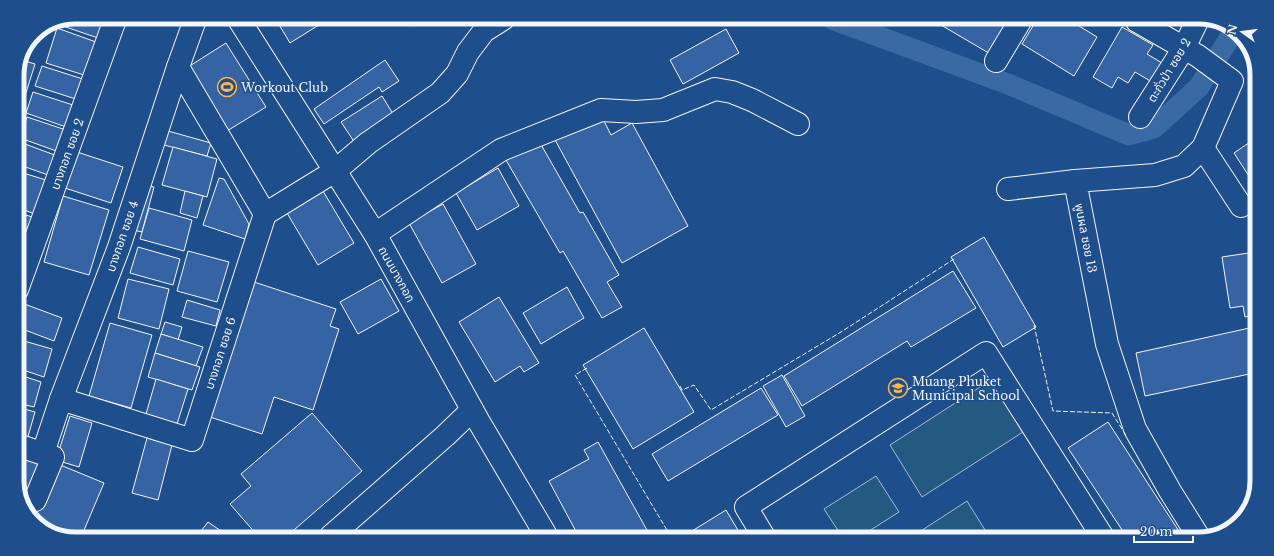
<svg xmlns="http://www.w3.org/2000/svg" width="1274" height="556" font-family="'Libre Baskerville','Noto Sans Thai',serif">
<rect width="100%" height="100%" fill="#1f4e8c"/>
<g fill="#245a82" stroke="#a8bbd7">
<path d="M 991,380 L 1023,432 L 922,497 L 890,445 Z"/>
<path d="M 876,476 L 899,512 L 858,538 L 843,538 L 824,509 Z"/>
<path d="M 967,501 L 990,538 L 910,538 Z"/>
</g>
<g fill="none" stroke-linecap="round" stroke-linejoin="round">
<path stroke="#3b69a3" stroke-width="21" d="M 834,20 L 1008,84 L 1129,135 L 1154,128 L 1199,87 L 1234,31"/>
</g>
<g fill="#3563a3" stroke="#f2f6ff">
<path d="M 75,17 L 102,17 L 107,19 L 101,39 L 57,24 Z"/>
<path d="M 275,18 L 330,18 L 290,43 Z"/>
<path d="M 404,18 L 420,18 L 415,26 Z"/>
<path d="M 944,20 L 1013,21 L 992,55 L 941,25 Z"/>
<path d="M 1036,21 L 1071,21 L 1097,37 L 1074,76 L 1022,44 Z"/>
<path d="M 1122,27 L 1153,45 L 1147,54 L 1162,63 L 1152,82 L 1135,72 L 1128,83 L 1118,77 L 1112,88 L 1093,77 Z"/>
<path d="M 57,28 L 96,42 L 84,75 L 46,63 Z"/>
<path d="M 726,29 L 739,53 L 683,84 L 670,60 Z"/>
<path d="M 226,43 L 266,107 L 227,131 L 188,67 Z"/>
<path d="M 22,60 L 35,64 L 25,96 L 17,93 L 17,71 Z"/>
<path d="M 385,60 L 399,81 L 382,92 L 379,87 L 324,124 L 314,109 Z"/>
<path d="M 42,66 L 86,80 L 79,100 L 35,86 Z"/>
<path d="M 33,92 L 76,106 L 69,128 L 26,113 Z"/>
<path d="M 382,96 L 395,117 L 355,143 L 341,122 Z"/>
<path d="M 600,113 L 611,135 L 632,123 L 688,226 L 622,263 L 554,138 Z"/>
<path d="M 27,117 L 69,131 L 62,153 L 20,138 Z"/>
<path d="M 168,131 L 211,143 L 207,156 L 164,145 Z"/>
<path d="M 1256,138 L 1256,187 L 1234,153 Z"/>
<path d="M 17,141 L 60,157 L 51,176 L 17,164 Z"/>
<path d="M 539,141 L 580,213 L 583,212 L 619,275 L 607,282 L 622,307 L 602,318 L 563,251 L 560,253 L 506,160 Z"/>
<path d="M 173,147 L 217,159 L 207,197 L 162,185 Z"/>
<path d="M 77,152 L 123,167 L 111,203 L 65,188 Z"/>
<path d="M 498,168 L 519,206 L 477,230 L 456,193 Z"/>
<path d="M 17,171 L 49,181 L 37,215 L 17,207 Z"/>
<path d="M 219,178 L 224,179 L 249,224 L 245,239 L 203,225 Z"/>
<path d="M 144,185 L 154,187 L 142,232 L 133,230 Z"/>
<path d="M 320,186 L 354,243 L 318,265 L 284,208 Z"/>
<path d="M 185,191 L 203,196 L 197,218 L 180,213 Z"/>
<path d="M 63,196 L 109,210 L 89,275 L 44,262 Z"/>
<path d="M 443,204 L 476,264 L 442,283 L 409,223 Z"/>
<path d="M 149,208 L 192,220 L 184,251 L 140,239 Z"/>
<path d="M 17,212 L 35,218 L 17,265 Z"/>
<path d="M 984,237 L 1036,327 L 1003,347 L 951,257 Z"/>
<path d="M 138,247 L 180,259 L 173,285 L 130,273 Z"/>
<path d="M 188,251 L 229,262 L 217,302 L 177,291 Z"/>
<path d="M 1255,252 L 1254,315 L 1245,317 L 1243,306 L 1230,308 L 1222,257 Z"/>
<path d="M 953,271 L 976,308 L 911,347 L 907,341 L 802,406 L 784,376 Z"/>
<path d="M 128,279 L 169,289 L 159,329 L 118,318 Z"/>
<path d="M 381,279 L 399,311 L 358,334 L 340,302 Z"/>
<path d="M 251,281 L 336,309 L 330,326 L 339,329 L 313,410 L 274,397 L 262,434 L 207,416 Z"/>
<path d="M 567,287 L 584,318 L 541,344 L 523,313 Z"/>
<path d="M 499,297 L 539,363 L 524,372 L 520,366 L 495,382 L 459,322 Z"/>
<path d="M 187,300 L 220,310 L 216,326 L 182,317 Z"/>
<path d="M 19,302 L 62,318 L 54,341 L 17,327 L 17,309 Z"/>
<path d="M 165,322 L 182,327 L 178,340 L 161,334 Z"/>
<path d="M 110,323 L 152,335 L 131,408 L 89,396 Z"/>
<path d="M 1254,327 L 1254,373 L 1145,396 L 1136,353 Z"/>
<path d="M 644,328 L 694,412 L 633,449 L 583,365 Z"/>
<path d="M 161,334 L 203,347 L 196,366 L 155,353 Z"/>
<path d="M 17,339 L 52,349 L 44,377 L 17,368 Z"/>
<path d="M 155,353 L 200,367 L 192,390 L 148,377 Z"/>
<path d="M 17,374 L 41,382 L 34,407 L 17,403 Z"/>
<path d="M 782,375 L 805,416 L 786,427 L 763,386 Z"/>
<path d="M 156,379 L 188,389 L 177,424 L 146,414 Z"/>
<path d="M 761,388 L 778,415 L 668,481 L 652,454 Z"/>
<path d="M 17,407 L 35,412 L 27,440 L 17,437 Z"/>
<path d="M 312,413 L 362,471 L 287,536 L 257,535 L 230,504 L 251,486 L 241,474 Z"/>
<path d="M 70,416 L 92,423 L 79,467 L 56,460 Z"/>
<path d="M 1108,422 L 1184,539 L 1128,539 L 1068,448 Z"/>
<path d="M 147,438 L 172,445 L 158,500 L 132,493 Z"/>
<path d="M 598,442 L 648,532 L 640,537 L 579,537 L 549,481 L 589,459 L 584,450 Z"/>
<path d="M 17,450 L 45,460 L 27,511 L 17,485 Z"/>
<path d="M 58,464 L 104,483 L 82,535 L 53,535 L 34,520 Z"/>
<path d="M 726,510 L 742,537 L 685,537 L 684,536 Z"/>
<path d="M 208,522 L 227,535 L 198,535 Z"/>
</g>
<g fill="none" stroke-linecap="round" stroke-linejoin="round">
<defs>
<g id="minor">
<path d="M 1137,21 L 1198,56 L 1232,81 L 1203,148 L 1184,166 L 1155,175 L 1075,181 L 1107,344 L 1135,429 L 1170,491 L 1200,539"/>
<path d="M 996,61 L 1020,21"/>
<path d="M 178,67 L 265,214"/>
<path d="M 1140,117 L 1184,48 L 1197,21"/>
<path d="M 1203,148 L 1241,206"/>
<path d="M 1008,189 L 1075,181"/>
<path d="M 375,234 L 501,150 L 601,110 L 636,112 L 663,110 L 715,89 L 732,92 L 752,100 L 798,124"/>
<path d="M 17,290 L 116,17"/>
<path d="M 61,399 L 192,440 L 265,214 L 335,171 L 368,143 L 440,93 L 457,74 L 468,52 L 484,31 L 503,19"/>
<path d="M 17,445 L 53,457 L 35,500"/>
<path d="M 43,453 L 61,399 L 119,247 L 178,67 L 196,17"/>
<path d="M 331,536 L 445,436 L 472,410"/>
<path d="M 764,537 L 746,507 L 986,353 L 1104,539"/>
</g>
<path id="major" d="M 238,18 L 375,234 L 479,422 L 547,537"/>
</defs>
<use href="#minor" stroke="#f2f6ff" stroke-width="24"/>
<use href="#major" stroke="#f2f6ff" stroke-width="24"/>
<use href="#minor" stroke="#1f4e8c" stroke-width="22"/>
<use href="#major" stroke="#1f4e8c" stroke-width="22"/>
<g stroke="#f2f6ff" stroke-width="1" stroke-dasharray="5 2" stroke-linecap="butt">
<path d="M 1034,325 L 1053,411 L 1112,413 L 1127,437"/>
<path d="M 587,368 L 575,375 L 671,537"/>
<path d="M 680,386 L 682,390 L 694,385 L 711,410 L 841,332 L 954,259"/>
</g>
</g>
<defs>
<symbol id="stadium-ring" viewBox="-11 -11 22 22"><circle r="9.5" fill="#1f4e8c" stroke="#ffb74d" stroke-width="1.5"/><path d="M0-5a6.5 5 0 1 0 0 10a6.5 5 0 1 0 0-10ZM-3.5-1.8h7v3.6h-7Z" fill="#ffb74d"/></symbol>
<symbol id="school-ring" viewBox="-11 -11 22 22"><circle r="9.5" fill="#1f4e8c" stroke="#ffb74d" stroke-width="1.5"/><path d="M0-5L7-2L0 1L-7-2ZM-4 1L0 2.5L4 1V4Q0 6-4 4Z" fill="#ffb74d"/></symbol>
</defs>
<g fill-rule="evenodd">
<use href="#stadium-ring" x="216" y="76" width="22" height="22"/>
<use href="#school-ring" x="887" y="377" width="22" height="22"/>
</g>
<g text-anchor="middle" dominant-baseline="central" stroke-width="3" stroke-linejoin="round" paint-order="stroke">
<g font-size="12" fill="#f2f6ff" stroke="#1f4e8c">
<text transform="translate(1169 70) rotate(-59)">ตะกั่วป่า ซอย 2</text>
<text transform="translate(67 154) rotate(-70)">บางกอก ซอย 2</text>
<text transform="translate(122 236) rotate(-71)">บางกอก ซอย 4</text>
<text transform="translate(1086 238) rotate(79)">พูนผล ซอย 13</text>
<text transform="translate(397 274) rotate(61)">ถนนบางกอก</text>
<text transform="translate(220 353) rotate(-72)">บางกอก ซอย 6</text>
</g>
<g font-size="12" fill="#f2f6ff" stroke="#1f4e8c" text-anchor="start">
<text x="241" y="87">Workout Club</text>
<text x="912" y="381">Muang Phuket<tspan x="912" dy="14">Municipal School</tspan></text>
</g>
</g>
<path d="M0 0H1274V556H0ZM75 24H1199A51 51 0 0 1 1250 75V481A51 51 0 0 1 1199 532H75A51 51 0 0 1 24 481V75A51 51 0 0 1 75 24Z" fill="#1f4e8c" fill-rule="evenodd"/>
<path fill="none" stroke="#f2f6ff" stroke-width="5" d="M75 24H1199A51 51 0 0 1 1250 75V481A51 51 0 0 1 1199 532H75A51 51 0 0 1 24 481V75A51 51 0 0 1 75 24Z"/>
<g transform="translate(1242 32) rotate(284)" stroke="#1f4e8c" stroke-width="3" paint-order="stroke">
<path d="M0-3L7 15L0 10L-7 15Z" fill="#f2f6ff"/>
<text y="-6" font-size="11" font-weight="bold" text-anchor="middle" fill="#f2f6ff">N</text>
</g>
<path d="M1134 536v6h59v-6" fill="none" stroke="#f2f6ff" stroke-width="2"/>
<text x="1140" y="536" font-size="12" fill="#f2f6ff" stroke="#1f4e8c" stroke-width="3" paint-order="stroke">20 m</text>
</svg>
